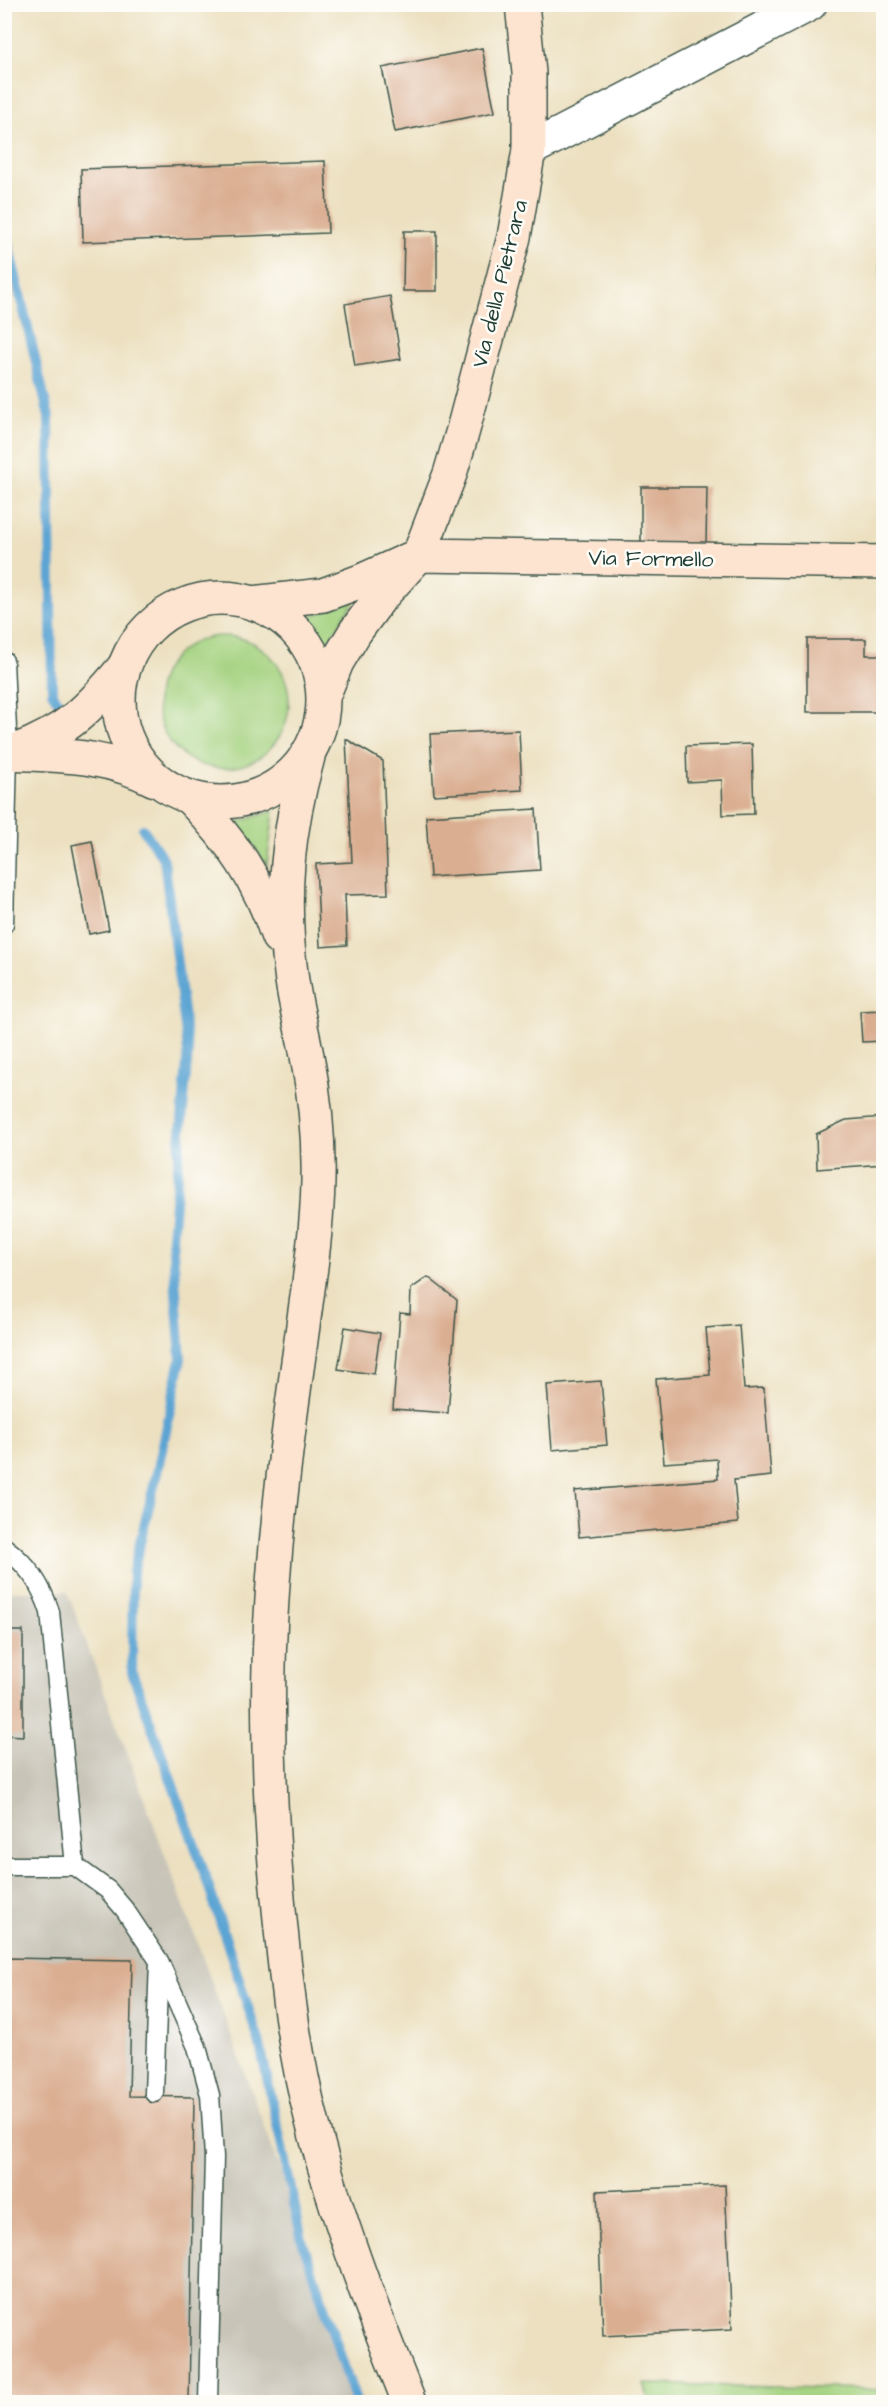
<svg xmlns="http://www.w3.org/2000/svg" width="888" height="2407" font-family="'Architects Daughter',sans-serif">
<rect width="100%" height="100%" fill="#fdfcf7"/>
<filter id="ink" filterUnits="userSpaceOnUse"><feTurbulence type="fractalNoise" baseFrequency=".0167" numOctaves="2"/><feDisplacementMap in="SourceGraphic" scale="12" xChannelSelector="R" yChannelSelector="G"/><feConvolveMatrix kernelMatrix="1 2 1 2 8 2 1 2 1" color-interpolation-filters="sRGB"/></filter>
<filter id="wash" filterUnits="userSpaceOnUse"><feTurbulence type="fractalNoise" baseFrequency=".008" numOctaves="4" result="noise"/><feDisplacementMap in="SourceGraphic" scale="24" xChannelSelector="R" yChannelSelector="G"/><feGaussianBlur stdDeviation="1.35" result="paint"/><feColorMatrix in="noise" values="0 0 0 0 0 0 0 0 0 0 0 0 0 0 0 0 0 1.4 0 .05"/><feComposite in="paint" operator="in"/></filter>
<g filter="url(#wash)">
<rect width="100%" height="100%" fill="#ece0c0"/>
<path fill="#c8c4b8" d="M 5,1591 L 67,1591 L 184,1906 L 322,2285 L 362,2402 L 5,2402 Z"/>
<g fill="#a4d280" stroke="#62885a" stroke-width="1.5">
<path d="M 883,238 L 884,238 L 883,324 L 880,239 Z"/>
<path d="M 356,599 L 326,644 L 306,618 Z"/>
<circle cx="223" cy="702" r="66"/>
<path d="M 274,811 L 267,865 L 238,822 Z"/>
<path d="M 883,2373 L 883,2402 L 649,2402 L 644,2384 L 878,2389 Z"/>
</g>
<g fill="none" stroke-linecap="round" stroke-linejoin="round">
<g stroke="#5ca4d3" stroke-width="10">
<path d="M 4,227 L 49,417 L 52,692 L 66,713"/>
<path d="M 143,829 L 164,860 L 188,1051 L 172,1238 L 181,1359 L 157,1473 L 133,1572 L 132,1672 L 201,1863 L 259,2041 L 302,2240 L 356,2402"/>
</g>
</g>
<g id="blocks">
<g fill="#daae91">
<path d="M 482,48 L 495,112 L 395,132 L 382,68 Z"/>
<path d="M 325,161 L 328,233 L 83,242 L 81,169 Z"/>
<path d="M 404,231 L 437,231 L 437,291 L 403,291 Z"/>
<path d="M 390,296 L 401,359 L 355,366 L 345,304 Z"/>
<path d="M 641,487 L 707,487 L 706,545 L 641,545 Z"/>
<path d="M 807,639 L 866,639 L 866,655 L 884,655 L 884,712 L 807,712 Z"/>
<path d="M 519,730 L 522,790 L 434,795 L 430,734 Z"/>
<path d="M 346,739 L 383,761 L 388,894 L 345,895 L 347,945 L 320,947 L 316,864 L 352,862 Z"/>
<path d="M 752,744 L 754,814 L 723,815 L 722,780 L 687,782 L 686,746 Z"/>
<path d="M 536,809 L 540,870 L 430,877 L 426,816 Z"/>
<path d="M 92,841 L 109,930 L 89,934 L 72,845 Z"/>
<path d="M 884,1010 L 884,1041 L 862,1042 L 860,1011 Z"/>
<path d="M 884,1117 L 884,1164 L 817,1169 L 816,1134 L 846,1120 Z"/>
<path d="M 428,1277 L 457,1300 L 448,1413 L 393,1409 L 400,1313 L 410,1314 L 411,1289 Z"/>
<path d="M 739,1325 L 744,1389 L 764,1388 L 771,1476 L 734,1480 L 738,1523 L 579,1537 L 575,1491 L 718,1479 L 717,1459 L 664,1463 L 656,1379 L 710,1375 L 706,1328 Z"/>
<path d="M 345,1327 L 380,1333 L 374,1374 L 338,1369 Z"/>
<path d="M 601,1381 L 607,1445 L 552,1450 L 547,1385 Z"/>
<path d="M 4,1631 L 23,1631 L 23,1736 L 4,1735 Z"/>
<path d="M 4,1958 L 132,1960 L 129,2096 L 194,2097 L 189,2402 L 4,2402 Z"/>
<path d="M 725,2185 L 732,2329 L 603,2336 L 597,2191 Z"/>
</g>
</g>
</g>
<g filter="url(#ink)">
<use href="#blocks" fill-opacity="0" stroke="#3e5549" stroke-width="1.5"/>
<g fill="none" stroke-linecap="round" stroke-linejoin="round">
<defs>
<g id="lane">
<path d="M 4,661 L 8,753 L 4,924"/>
<path d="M 4,1547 C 28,1565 41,1584 50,1612 L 75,1866"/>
<path d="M 4,1866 L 75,1866 L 108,1890 L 125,1910 L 159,1961 L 197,2047 L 210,2095 L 214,2157 L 208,2402"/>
<path d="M 154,2093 L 159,1962"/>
</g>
<path id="street" d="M 529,150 L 810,4"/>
<g id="secondary">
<circle cx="221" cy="700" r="102"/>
<path d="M 252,603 L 323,595 L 361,581 L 419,555 L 884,562"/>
<path d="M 324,694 L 337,662 L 355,632 L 380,598 L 419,555 L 450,474 L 463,430 L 514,237 L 529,150 L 529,73 L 522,4"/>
<path d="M 15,751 C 68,731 89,709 124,667"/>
<path d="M 8,753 C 62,756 106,754 155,780"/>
<path d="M 308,757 C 287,832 281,896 291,973 C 294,1001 302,1028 307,1056 C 315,1097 319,1139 318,1181 C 317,1237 307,1293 300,1348 C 288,1431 277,1515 272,1599 C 265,1702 269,1807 279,1909 C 286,1982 294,2053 313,2125 C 337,2220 373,2311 409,2402"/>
<path d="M 191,799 C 232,841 259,880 278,937"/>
</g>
</defs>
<use href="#lane" stroke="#3e5549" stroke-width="21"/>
<use href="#street" stroke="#3e5549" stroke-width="36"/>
<use href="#secondary" stroke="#3e5549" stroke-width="36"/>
<use href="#lane" stroke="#fff" stroke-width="18"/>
<use href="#street" stroke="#fff" stroke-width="33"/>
<use href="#secondary" stroke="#fde4d0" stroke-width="33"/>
</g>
</g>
<g text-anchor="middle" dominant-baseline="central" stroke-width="5" stroke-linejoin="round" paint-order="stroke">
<g font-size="22" fill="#1f3d34" stroke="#fdfcf7">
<text transform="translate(500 284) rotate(-76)">Via della Pietrara</text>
<text transform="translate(651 559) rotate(1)">Via Formello</text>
</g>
</g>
<rect width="888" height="2407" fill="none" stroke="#fdfcf7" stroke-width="24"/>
</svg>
